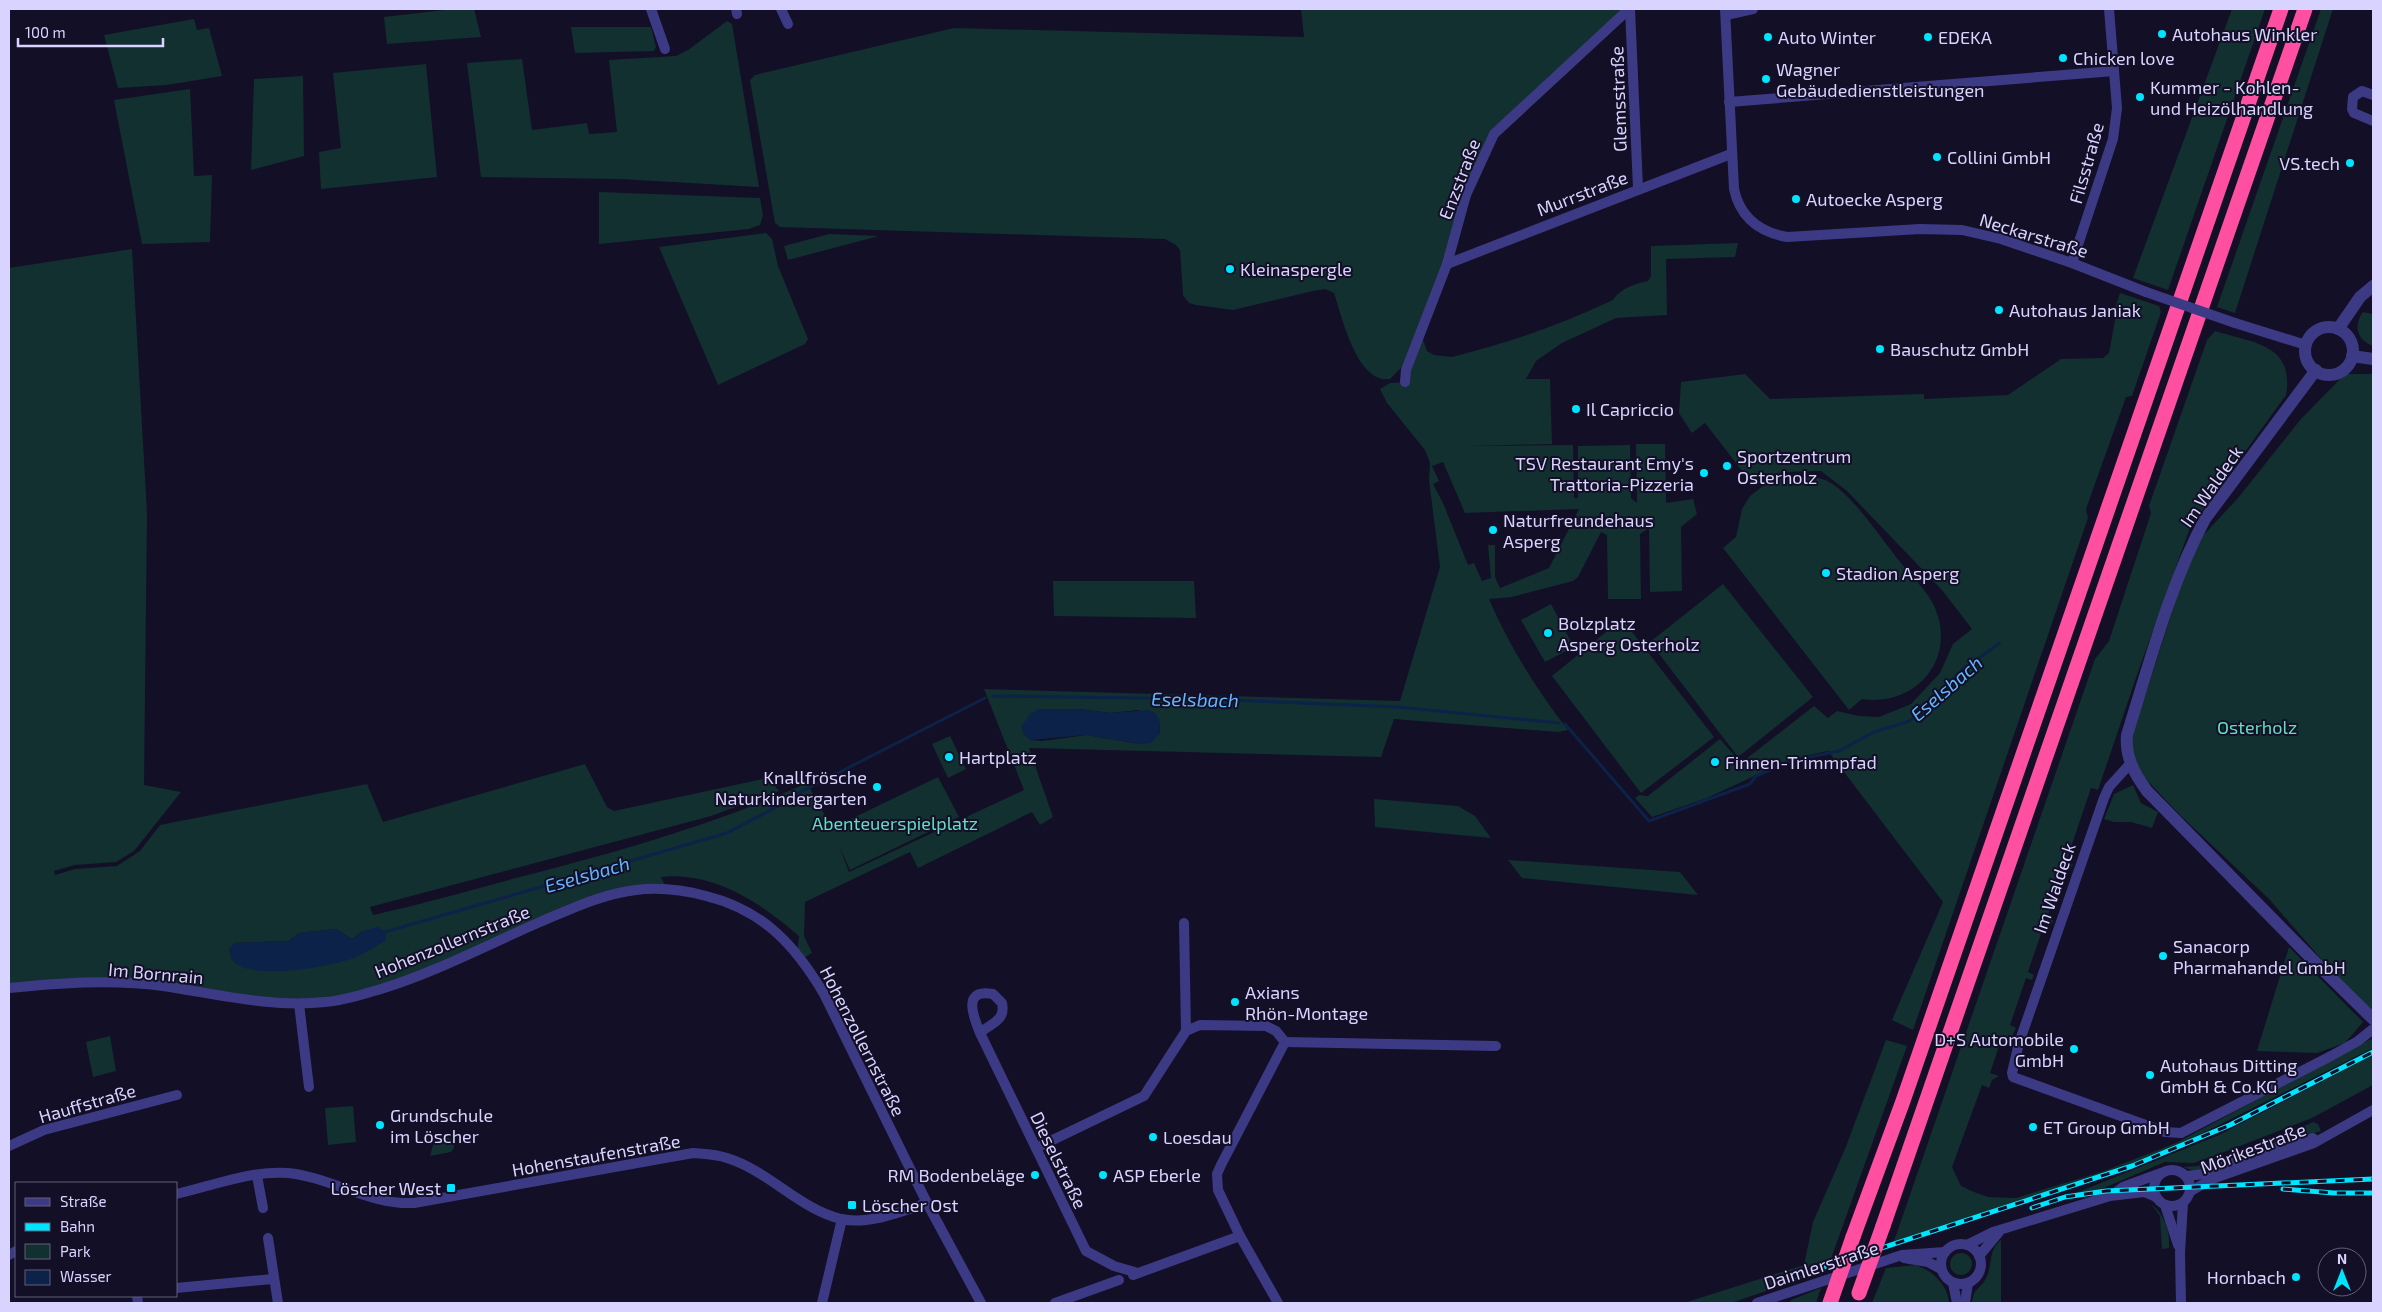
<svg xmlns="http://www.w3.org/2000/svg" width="2382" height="1312" font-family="'Exo 2',sans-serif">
<rect width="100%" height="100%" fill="#130f26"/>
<g fill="#12302f" fill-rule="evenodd">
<path d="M 453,9 L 474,9 L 481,37 L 387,44 L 384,17 Z"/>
<path d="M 1301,9 L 1629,9 L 1490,142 L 1447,264 L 1404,365 L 1390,379 C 1357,384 1342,317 1334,293 L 1325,289 L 1313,291 L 1233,310 L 1196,305 L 1189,303 L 1183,295 L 1180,250 L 1176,245 L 1165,239 L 780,227 L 775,223 L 750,80 L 755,75 L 954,28 L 1304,37 Z"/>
<path d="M 2232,9 L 2265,9 L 2168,290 L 2133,278 Z"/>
<path d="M 2321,9 L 2333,9 L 2235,313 L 2217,307 Z"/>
<path d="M 194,19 L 197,30 L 209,28 L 222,76 L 167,85 L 118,88 L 104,35 Z"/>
<path d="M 727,21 L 732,24 L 759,187 L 620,179 L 481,177 L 467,63 L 522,59 L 532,130 L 587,123 L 589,134 L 617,132 L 609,60 L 676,56 L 688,50 Z"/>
<path d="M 571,27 L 651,27 L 656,47 L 654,51 L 575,53 Z"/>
<path d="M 426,64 L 437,177 L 321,189 L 319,152 L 341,148 L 333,73 Z"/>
<path d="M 303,76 L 304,156 L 251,170 L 254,79 Z"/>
<path d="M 190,89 L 194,176 L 212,175 L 210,242 L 142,244 L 114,100 Z"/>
<path d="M 599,192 L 760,198 L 763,215 L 760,225 L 749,229 L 599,244 Z"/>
<path d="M 766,233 L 772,239 L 778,266 L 808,339 L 805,344 L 718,385 L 659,247 Z"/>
<path d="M 829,234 L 878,236 L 879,236 L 788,260 L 784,246 Z"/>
<path d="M 1738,243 L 1735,257 L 1666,259 L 1667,315 L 1616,318 L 1562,343 L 1536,361 L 1526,379 L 1550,379 L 1552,444 L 1466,446 L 1573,445 L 1574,498 L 1578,498 L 1578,446 L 1630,445 L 1631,498 L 1637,503 L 1636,444 L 1665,444 L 1666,503 L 1693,499 L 1697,514 L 1681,527 L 1682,591 L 1650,592 L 1649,528 L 1640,534 L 1641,599 L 1608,599 L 1607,535 L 1601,532 L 1578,577 L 1573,581 L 1512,597 L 1489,599 C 1509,646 1537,690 1568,730 L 1558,732 L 1394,719 L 1381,757 L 1029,748 L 1053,817 L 1040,825 L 1032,812 L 918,868 L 910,852 L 805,902 L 804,936 L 812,953 L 802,959 L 797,954 L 799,936 C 761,903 713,871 661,877 L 667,889 L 622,893 L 392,985 L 299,1004 L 160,986 L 9,988 L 9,268 L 132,249 L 147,513 L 144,785 L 181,792 L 134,851 L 116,862 L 75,865 L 54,871 L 55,875 L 75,869 L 117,866 L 140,851 L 160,825 L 367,784 L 383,822 L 585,764 L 607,807 L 614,811 L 768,778 L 779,791 L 711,816 L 370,907 L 373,915 C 421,904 468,891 516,878 C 614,853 714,825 807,783 L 832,828 L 938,777 L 959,817 L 850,870 L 839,846 L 849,872 L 1024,790 L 984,689 L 1400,701 L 1440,567 L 1429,480 L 1430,463 L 1425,450 L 1387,403 L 1380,389 L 1390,383 L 1405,382 L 1421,334 L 1427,351 L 1434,355 L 1452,357 C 1508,343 1560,325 1613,300 C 1621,288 1634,284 1648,281 L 1651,276 L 1651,246 ZM 1443,462 L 1465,513 L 1579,509 L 1549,568 L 1500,588 L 1495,577 L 1495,545 L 1488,545 L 1491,578 L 1482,581 L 1474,563 L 1468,565 L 1443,503 L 1433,484 L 1439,481 L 1432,466 ZM 1038,709 L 1079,709 L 1110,713 L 1138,710 L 1159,719 L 1160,733 L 1140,744 L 1087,735 L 1042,741 L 1030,740 ZM 336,929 L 352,939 L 363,931 L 355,958 L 234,943 L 289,941 L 299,933 Z"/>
<path d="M 2120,293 L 2159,306 L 2161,312 L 2132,396 L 2126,397 L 2086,509 L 2088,518 L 1913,1030 L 1892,1020 L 1943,902 L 1828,751 L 1791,759 L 1707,798 L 1652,817 L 1635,798 L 1639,795 L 1648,796 L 1720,739 L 1741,763 L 1814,706 L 1828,718 L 1837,711 L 1859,716 L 1879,717 L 1911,704 L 1940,673 L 1953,644 L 1972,629 L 1942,590 L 1847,491 L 1821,471 L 1782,472 L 1753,485 L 1705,423 L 1692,433 L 1679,413 L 1681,382 L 1745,374 L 1770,399 L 1924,394 L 1924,399 L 2008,395 L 2061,359 L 2103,358 L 2109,353 L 2117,309 L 2115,308 Z"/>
<path d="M 2363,312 L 2373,314 L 2373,346 C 2357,340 2353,326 2363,312 Z"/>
<path d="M 2215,331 C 2253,343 2295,344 2286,395 L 2190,528 L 2138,672 L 2098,790 L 2091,788 L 2066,862 L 2073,864 L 2071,868 L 2065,866 L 2047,918 L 2053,920 L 2052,924 L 2045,922 L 2028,972 L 2034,975 L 2032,980 L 2026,978 L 2010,1025 L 2016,1028 L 2010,1040 L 2000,1043 L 1990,1073 L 1999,1076 L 1992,1080 L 1989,1088 L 1982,1085 L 1952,1167 L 1961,1186 L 1974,1192 L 1988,1197 L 2016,1198 L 2104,1171 L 2176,1143 L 2373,1038 L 2373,1048 L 2181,1144 L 2123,1167 L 1893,1244 L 2095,659 L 2109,641 L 2151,513 L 2149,506 L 2207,340 Z"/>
<path d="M 2345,374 L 2373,374 L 2373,1011 L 2329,968 L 2269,899 L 2180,815 L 2140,773 L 2131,749 L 2134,731 L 2178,593 L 2197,542 L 2238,498 L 2301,419 Z"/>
<path d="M 1787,475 C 1802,475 1817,475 1831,483 C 1855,498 1882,540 1901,563 C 1912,577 1928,591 1935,608 C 1957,660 1915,707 1862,699 L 1849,710 L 1723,548 L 1736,537 L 1742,509 L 1750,496 L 1771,480 Z"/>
<path d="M 1053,581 L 1194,581 L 1196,618 L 1054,616 Z"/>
<path d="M 1723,584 L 1813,697 L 1738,757 L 1650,642 Z"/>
<path d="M 1551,604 L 1574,647 L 1545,662 L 1521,620 Z"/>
<path d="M 1622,619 L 1714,737 L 1641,793 L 1552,676 Z"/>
<path d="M 950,736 L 966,769 L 948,778 L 932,744 Z"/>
<path d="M 2133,785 L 2141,803 L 2158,812 L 2152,828 L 2131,822 L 2114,822 L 2104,819 L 2114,794 Z"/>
<path d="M 1374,799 L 1458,806 L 1475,816 L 1491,838 L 1375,827 Z"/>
<path d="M 1508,860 L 1680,872 L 1698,895 L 1522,878 Z"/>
<path d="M 2289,947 L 2363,1022 L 2345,1043 L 2317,1053 L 2257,1051 Z"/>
<path d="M 110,1036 L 116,1071 L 93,1077 L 86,1042 Z"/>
<path d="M 1886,1040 L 1907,1046 L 1827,1270 L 1731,1303 L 1684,1303 L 1804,1265 L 1813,1222 L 1845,1149 Z"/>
<path d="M 2373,1055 L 2373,1085 L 2312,1118 L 2240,1146 L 2194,1163 L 2165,1162 L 2099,1190 L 2071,1195 L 2219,1135 Z"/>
<path d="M 353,1106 L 356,1142 L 328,1145 L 325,1108 Z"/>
<path d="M 2313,1122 L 2318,1124 L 2321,1131 L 2282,1142 L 2229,1162 L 2228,1157 L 2230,1154 L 2283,1136 Z"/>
<path d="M 436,1134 L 454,1140 L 454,1148 L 451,1152 L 430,1156 Z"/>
<path d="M 2220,1158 L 2223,1164 L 2197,1172 L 2183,1167 L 2197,1166 Z"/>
<path d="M 2151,1204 C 2165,1215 2170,1231 2169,1248 L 2162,1249 L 2160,1216 Z"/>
<path d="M 2001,1240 L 2001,1303 L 1972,1303 C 1973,1287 1982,1289 1987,1276 C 1993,1262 1988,1251 2001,1240 Z"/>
<circle cx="1961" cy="1264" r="11"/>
<path d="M 1915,1265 C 1931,1269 1948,1285 1949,1302 L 1954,1303 L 1872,1303 L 1886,1268 Z"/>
<path d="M 1821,1288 L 1816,1303 L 1790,1303 L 1791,1300 Z"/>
</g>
<g fill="#0c2248">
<path d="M 1038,709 L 1079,709 L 1110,713 L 1149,710 L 1156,714 L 1159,719 L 1160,733 L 1151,743 L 1140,744 L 1087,735 L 1030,740 L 1023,734 L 1021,727 L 1030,714 Z"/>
<path d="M 378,927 L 385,932 L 386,940 C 376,946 366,953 356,957 C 332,967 255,980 235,963 C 230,959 230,954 229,949 L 234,943 L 289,941 L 299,933 L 336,929 L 352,939 L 363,931 Z"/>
</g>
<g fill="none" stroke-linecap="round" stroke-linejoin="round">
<g stroke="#0c2248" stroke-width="3">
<path d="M 993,696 L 1208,699 L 1397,707"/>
<path d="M 1398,707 L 1559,723"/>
<path d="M 1565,724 L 1649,821 L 1750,784 L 1756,776 L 1791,761 L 1839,751 L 1874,732 L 1907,722 L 1927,709 L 1963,669 L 2000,643"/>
<path d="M 791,797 L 985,698"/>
<path d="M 385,932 L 727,833 L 784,803"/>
</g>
<g stroke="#3d3a85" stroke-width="10">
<path d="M 651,9 L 665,49"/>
<path d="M 736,9 L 737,14"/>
<path d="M 781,9 L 788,24"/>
<path d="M 1630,9 L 1638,188"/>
<path d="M 1725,9 L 1734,189 C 1740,217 1759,232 1787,237 L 1920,229 L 1962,230 L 2001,239 L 2072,263 L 2146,292"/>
<path d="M 1726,15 L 1753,9"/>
<path d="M 2373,95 L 2362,91 L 2353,97 L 2352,109 L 2354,113 L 2373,121"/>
<path d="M 1729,102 L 2114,71"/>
<path d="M 2072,263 L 2113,139 L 2117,108 L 2109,9"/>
<path d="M 1447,264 L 1731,154"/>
<path d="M 2235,323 L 2306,345"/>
<path d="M 1405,382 L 1406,370 L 1447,264 L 1466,195 L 1494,134 L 1629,9"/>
<path d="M 2130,764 L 2109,787 L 2104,798 L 2019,1043 L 2012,1073 L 2013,1077 L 2165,1132 L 2181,1133 L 2331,1056 L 2358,1041 L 2373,1029"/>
<path d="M 1184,923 L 1186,1031"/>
<path d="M 9,988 C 59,983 112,979 163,986 C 217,994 271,1008 325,1002 C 344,1001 363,994 381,989 C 436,972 487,945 540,922 C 571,909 602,894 636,890 C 660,887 683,890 706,896 C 763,910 795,945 824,994 L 927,1203 L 981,1303"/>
<path d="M 299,1004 L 309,1087"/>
<path d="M 980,1033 C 991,1023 1006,1021 1002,1003 L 993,994 C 962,988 973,1016 980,1033 L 1086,1251 L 1114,1266 L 1138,1273"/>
<path d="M 1285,1042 L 1496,1046"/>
<path d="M 9,1146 L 44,1130 L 177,1095"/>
<path d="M 1036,1148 L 1144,1096 L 1186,1031 L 1200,1025 L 1266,1026 L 1276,1031 L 1285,1042 L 1221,1165 L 1217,1174 L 1218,1190 L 1240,1236 L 1278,1303"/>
<circle cx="2172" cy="1188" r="18"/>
<path d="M 257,1176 L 263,1208"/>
<path d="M 2187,1176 L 2204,1174 L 2263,1152 L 2313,1138"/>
<path d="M 2191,1191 L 2212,1179 L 2314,1143 L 2373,1110"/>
<path d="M 2115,1193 L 2123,1187 L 2161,1173"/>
<path d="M 176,1194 C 211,1186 252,1170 288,1173 C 330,1177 369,1205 414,1203 L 693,1153 C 704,1154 715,1154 727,1158 C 769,1171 798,1208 841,1219 C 868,1225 901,1212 927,1203"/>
<path d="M 2165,1205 L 2178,1245"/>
<path d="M 268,1238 L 278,1303"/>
<circle cx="1961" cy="1264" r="20"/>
<path d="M 1967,1245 L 1993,1232 L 2110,1196 L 2144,1192 L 2156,1197"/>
<path d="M 9,1255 L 16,1251"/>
<path d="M 1979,1256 L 1999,1232"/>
<path d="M 1904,1258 L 1928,1262 L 1941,1269"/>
<path d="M 1133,1275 L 1240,1236"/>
<path d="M 1953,1283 L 1957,1303"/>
<path d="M 176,1288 L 273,1279"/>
<path d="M 137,1296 L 138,1303"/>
<path d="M 822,1303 L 842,1219"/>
<path d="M 1055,1303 L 1119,1280"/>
<path d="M 1757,1303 L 1902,1255 L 1945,1252"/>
<path d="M 1965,1303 L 1968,1283"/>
<path d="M 2181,1303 L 2180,1253 L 2183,1203"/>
</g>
<g stroke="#3d3a85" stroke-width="12">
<circle cx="2329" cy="351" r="24"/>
<path d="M 2338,329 L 2360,297 L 2373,286"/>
<path d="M 2352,356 L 2373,359"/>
<path d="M 2316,370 L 2205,519 C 2169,587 2150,662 2127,735 C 2125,757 2134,773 2147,791 L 2318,965 L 2373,1019"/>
</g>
<g stroke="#ff4fa3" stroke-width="15">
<path d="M 1883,1226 L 2305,9"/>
<path d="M 1853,1237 L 1903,1101 L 2281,9"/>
</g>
<defs>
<g id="rail">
<path d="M 2283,1189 L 2334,1193 L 2373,1193"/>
<path d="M 2032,1208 L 2065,1197 L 2106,1191 L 2373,1179"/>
<path d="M 1793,1277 L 2132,1166 L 2230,1125 L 2373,1052"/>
</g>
</defs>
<use href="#rail" stroke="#00e5ff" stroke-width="5"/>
<use href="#rail" stroke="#130f26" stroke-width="3" stroke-dasharray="9" stroke-linecap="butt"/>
<path stroke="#3d3a85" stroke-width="10" d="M 2146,292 L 2235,323"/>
<g stroke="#ff4fa3" stroke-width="15">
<path d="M 1859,1293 L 1883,1226"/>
<path d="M 1830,1303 L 1853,1237"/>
</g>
</g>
<g fill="#00e5ff" stroke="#130f26" stroke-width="2">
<circle cx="2162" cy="34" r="5"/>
<circle cx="1768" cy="37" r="5"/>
<circle cx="1928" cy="37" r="5"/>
<circle cx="2063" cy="58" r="5"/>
<circle cx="1766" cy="79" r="5"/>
<circle cx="2140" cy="97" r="5"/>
<circle cx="1937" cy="157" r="5"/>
<circle cx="2350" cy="163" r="5"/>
<circle cx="1796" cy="199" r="5"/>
<circle cx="1230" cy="269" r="5"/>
<circle cx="1999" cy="310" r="5"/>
<circle cx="1880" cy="349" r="5"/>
<circle cx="1576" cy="409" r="5"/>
<circle cx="1727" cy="466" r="5"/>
<circle cx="1704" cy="473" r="5"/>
<circle cx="1493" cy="530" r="5"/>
<circle cx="1826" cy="573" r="5"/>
<circle cx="1548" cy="633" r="5"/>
<circle cx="949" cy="757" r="5"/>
<circle cx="1715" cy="762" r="5"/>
<circle cx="877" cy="787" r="5"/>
<circle cx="2163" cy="956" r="5"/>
<circle cx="1235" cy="1002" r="5"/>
<circle cx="2074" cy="1049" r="5"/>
<circle cx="2150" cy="1075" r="5"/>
<circle cx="380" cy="1125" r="5"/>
<circle cx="2033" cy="1127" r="5"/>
<circle cx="1153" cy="1137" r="5"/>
<circle cx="1035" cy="1175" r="5"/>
<circle cx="1103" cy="1175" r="5"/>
<rect x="446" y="1183" width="10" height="10" rx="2.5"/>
<rect x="847" y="1200" width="10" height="10" rx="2.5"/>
<circle cx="2296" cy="1277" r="5"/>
</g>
<g text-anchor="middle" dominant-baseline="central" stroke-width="4" stroke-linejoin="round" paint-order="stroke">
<g font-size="18" fill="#d9d4ff" stroke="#130f26" text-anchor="start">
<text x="2172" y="34">Autohaus Winkler</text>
<text x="1778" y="37">Auto Winter</text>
<text x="1938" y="37">EDEKA</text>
<text x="2073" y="58">Chicken love</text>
<text x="1776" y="69">Wagner<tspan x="1776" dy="21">Gebäudedienstleistungen</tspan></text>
<text x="2150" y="87">Kummer - Kohlen-<tspan x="2150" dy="21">und Heizölhandlung</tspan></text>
<text x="1947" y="157">Collini GmbH</text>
<text x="2340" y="163" text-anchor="end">VS.tech</text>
<text x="1806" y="199">Autoecke Asperg</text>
<text x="1240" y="269">Kleinaspergle</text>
<text x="2009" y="310">Autohaus Janiak</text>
<text x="1890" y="349">Bauschutz GmbH</text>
<text x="1586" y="409">Il Capriccio</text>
<text x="1737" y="456">Sportzentrum<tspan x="1737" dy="21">Osterholz</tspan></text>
<text x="1694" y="463" text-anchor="end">TSV Restaurant Emy's<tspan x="1694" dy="21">Trattoria-Pizzeria</tspan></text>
<text x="1503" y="520">Naturfreundehaus<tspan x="1503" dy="21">Asperg</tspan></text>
<text x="1836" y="573">Stadion Asperg</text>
<text x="1558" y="623">Bolzplatz<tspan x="1558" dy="21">Asperg Osterholz</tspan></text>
<text x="959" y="757">Hartplatz</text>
<text x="1725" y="762">Finnen-Trimmpfad</text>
<text x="867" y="777" text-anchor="end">Knallfrösche<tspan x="867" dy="21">Naturkindergarten</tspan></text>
<text x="2173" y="946">Sanacorp<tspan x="2173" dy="21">Pharmahandel GmbH</tspan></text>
<text x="1245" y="992">Axians<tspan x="1245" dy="21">Rhön-Montage</tspan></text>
<text x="2064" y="1039" text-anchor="end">D+S Automobile<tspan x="2064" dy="21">GmbH</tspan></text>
<text x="2160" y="1065">Autohaus Ditting<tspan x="2160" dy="21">GmbH &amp; Co.KG</tspan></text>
<text x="390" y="1115">Grundschule<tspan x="390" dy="21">im Löscher</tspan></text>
<text x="2043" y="1127">ET Group GmbH</text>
<text x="1163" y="1137">Loesdau</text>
<text x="1025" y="1175" text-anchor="end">RM Bodenbeläge</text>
<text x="1113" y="1175">ASP Eberle</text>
<text x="441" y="1188" text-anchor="end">Löscher West</text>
<text x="862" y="1205">Löscher Ost</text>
<text x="2286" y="1277" text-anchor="end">Hornbach</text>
</g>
<g font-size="18" fill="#d9d4ff" stroke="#130f26">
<text transform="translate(1618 99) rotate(-92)">Glemsstraße</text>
<text transform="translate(2086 163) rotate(-74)">Filsstraße</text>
<text transform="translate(1459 179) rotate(-69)">Enzstraße</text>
<text transform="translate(1582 193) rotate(-21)">Murrstraße</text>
<text transform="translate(2034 235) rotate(17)">Neckarstraße</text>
<text transform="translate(2211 486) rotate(-55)">Im Waldeck</text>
<text transform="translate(2054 888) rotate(-71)">Im Waldeck</text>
<text transform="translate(452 941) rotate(-22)">Hohenzollernstraße</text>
<text transform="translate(156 973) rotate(5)">Im Bornrain</text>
<text transform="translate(863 1041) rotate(63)">Hohenzollernstraße</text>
<text transform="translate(87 1103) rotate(-16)">Hauffstraße</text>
<text transform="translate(2253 1148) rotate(-21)">Mörikestraße</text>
<text transform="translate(596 1155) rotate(-10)">Hohenstaufenstraße</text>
<text transform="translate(1059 1160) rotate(64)">Dieselstraße</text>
<text transform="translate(1821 1265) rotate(-18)">Daimlerstraße</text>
</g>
<g font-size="18" fill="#5fe0c0" stroke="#130f26">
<text x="2257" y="727">Osterholz</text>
<text x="895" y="823">Abenteuerspielplatz</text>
</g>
<g font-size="19" font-style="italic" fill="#62b6ff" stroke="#130f26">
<text transform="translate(1946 688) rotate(-41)">Eselsbach</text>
<text transform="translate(1195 699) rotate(1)">Eselsbach</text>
<text transform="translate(587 874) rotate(-16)">Eselsbach</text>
</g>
</g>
<rect width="2382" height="1312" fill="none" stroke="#d9d4ff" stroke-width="20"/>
<rect x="15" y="1182" width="162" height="115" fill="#130f26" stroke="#625e7d"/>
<rect x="25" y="1198" width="25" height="8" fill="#3d3a85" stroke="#625e7d"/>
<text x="60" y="1207" font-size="15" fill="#d9d4ff">Straße</text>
<rect x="25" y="1223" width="25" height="8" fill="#00e5ff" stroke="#625e7d"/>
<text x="60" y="1232" font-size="15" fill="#d9d4ff">Bahn</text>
<rect x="25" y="1244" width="25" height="15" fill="#12302f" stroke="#625e7d"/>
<text x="60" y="1257" font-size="15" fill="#d9d4ff">Park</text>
<rect x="25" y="1270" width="25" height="15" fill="#0c2248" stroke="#625e7d"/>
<text x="60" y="1282" font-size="15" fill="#d9d4ff">Wasser</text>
<g transform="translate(2342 1272)"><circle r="24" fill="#130f26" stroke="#625e7d"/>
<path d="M0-4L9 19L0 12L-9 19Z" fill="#00e5ff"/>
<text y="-8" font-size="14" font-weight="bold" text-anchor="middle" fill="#d9d4ff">N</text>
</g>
<path d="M18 38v8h145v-8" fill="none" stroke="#d9d4ff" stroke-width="2.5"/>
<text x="25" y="38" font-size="15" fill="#d9d4ff" stroke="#130f26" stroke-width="4" paint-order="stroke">100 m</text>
</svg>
